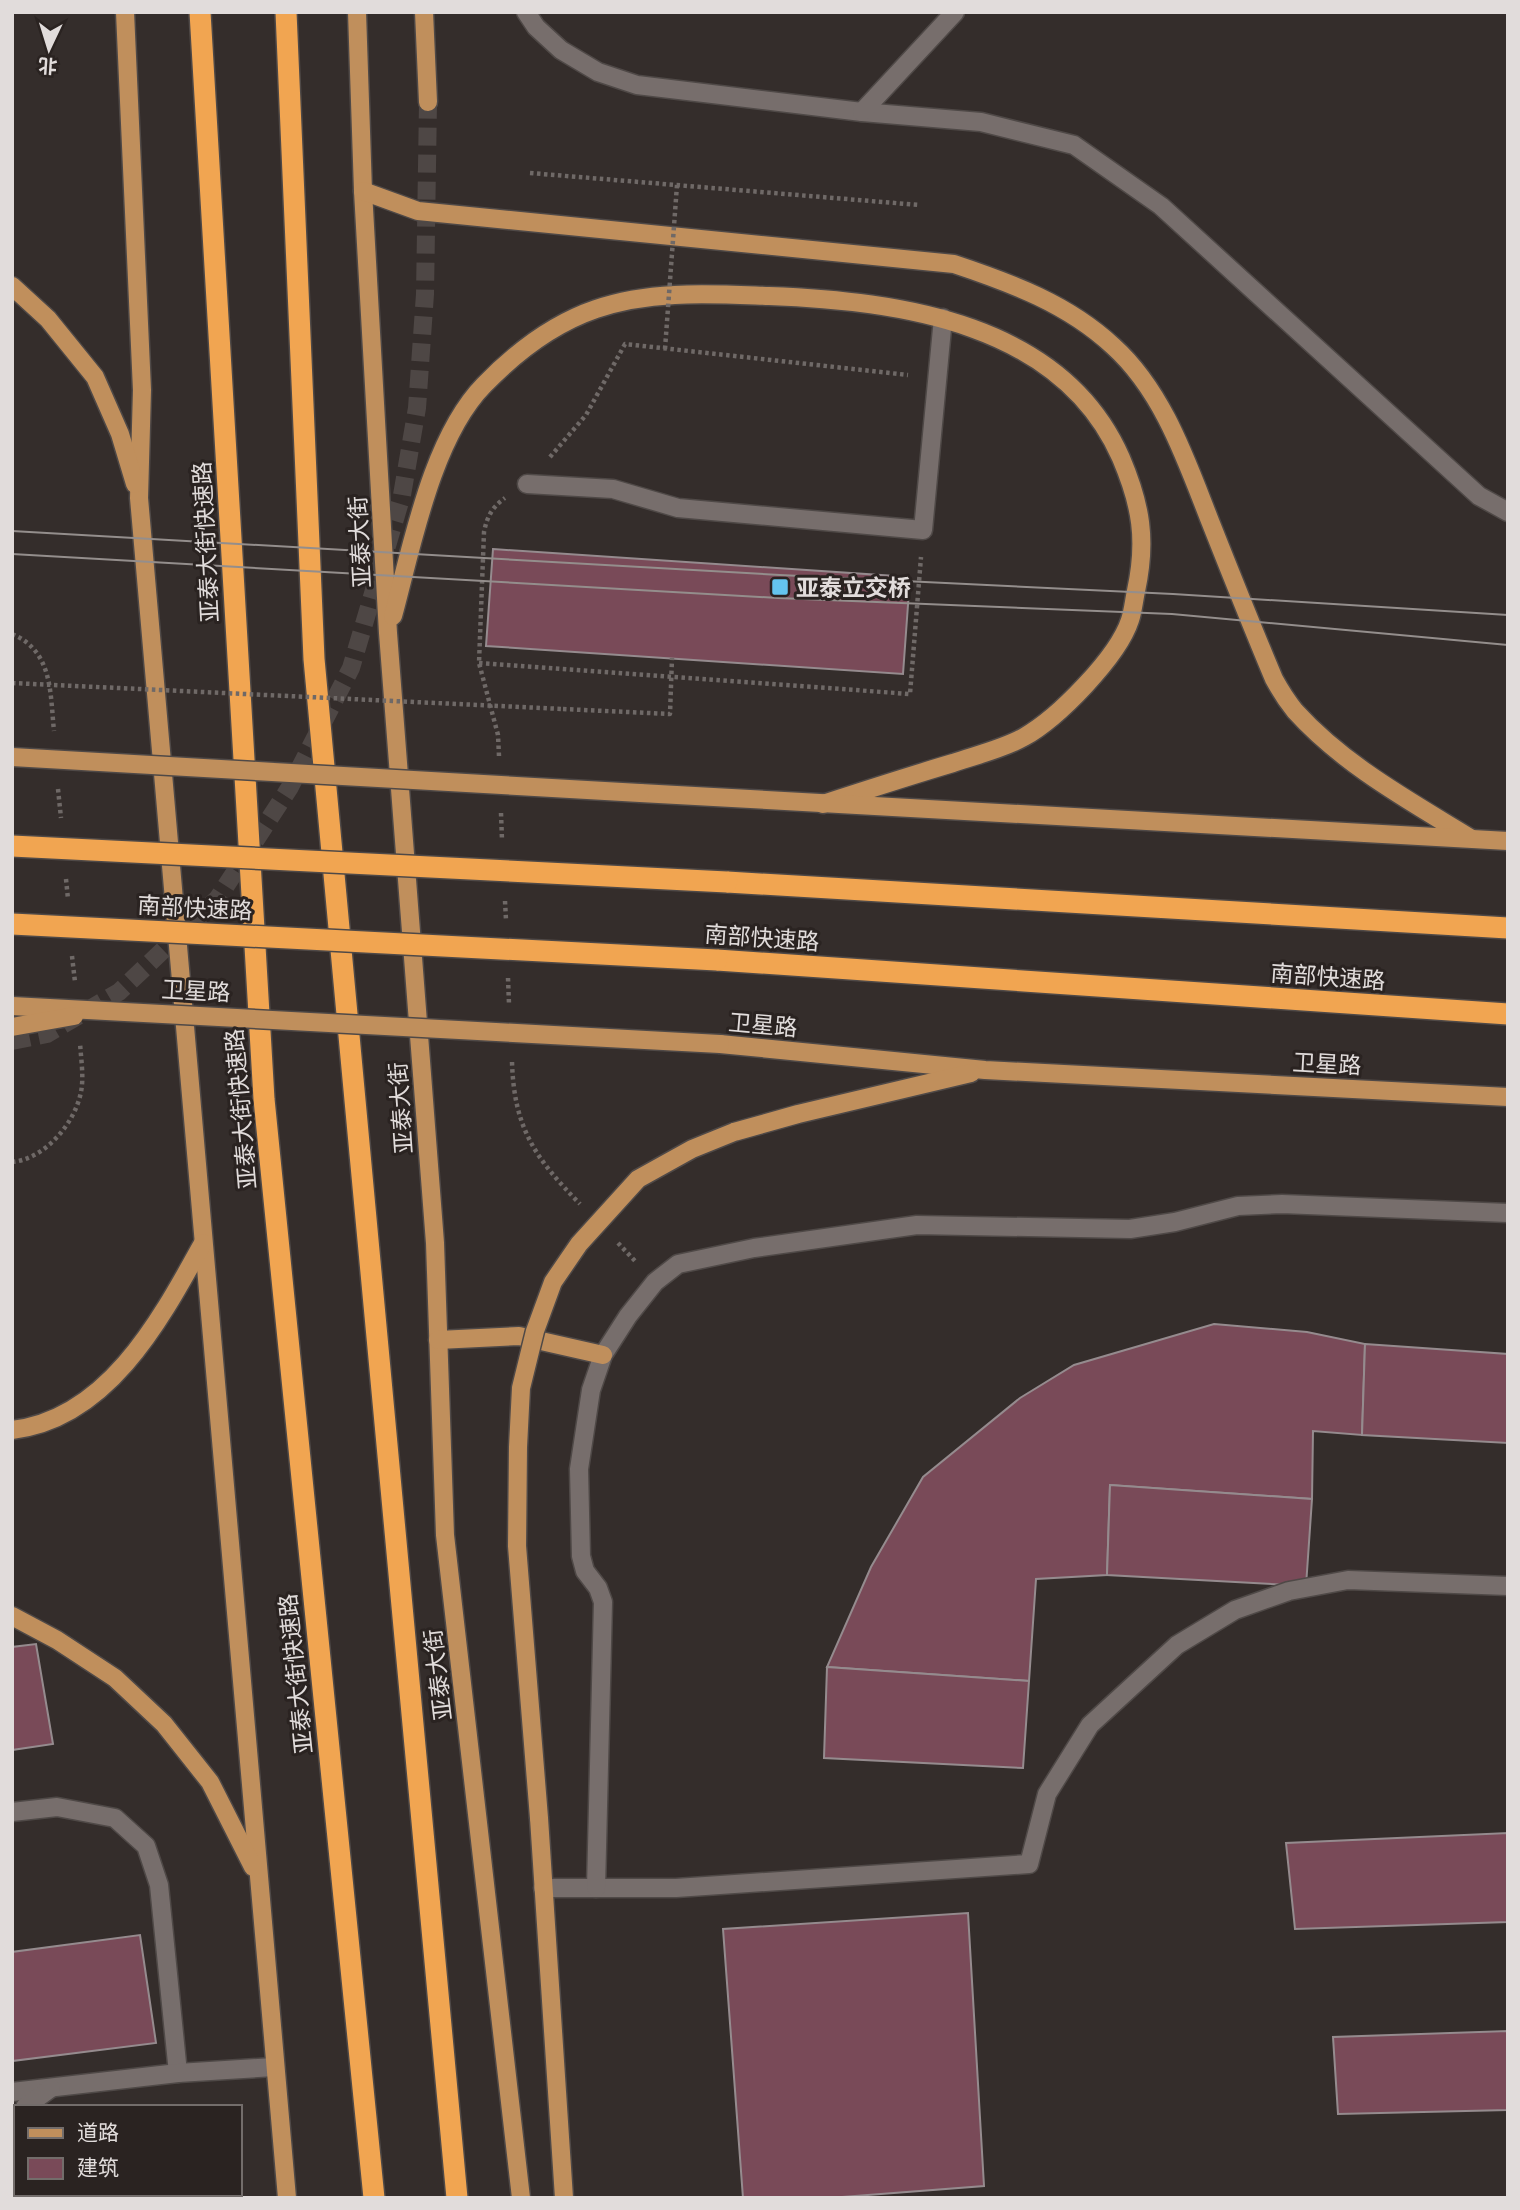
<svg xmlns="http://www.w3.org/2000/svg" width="1520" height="2210" font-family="'Open Sans','Noto Sans SC',sans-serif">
<rect width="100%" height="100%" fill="#342d2b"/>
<g fill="#794a58" stroke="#958b8e" stroke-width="2">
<path d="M 493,549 L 910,577 L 903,674 L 486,646 Z"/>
<path d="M 1214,1324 L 1307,1332 L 1365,1344 L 1362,1435 L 1313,1431 L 1312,1499 L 1110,1485 L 1107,1575 L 1036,1579 L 1029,1681 L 827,1667 L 871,1567 L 923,1477 L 1020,1398 L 1074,1365 Z"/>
<path d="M 1365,1344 L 1508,1354 L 1508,1443 L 1362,1435 Z"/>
<path d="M 1110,1485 L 1312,1499 L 1306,1586 L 1107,1575 Z"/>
<path d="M 36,1644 L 53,1744 L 12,1750 L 12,1647 Z"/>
<path d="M 827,1667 L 1029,1681 L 1023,1768 L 824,1758 Z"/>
<path d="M 1508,1833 L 1508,1922 L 1295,1929 L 1286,1843 Z"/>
<path d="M 968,1913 L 984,2186 L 829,2198 L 743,2198 L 723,1929 Z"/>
<path d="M 140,1935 L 156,2043 L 12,2061 L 12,1952 Z"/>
<path d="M 1508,2031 L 1508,2110 L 1338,2114 L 1333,2037 Z"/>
</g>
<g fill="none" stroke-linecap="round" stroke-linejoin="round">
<path stroke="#4e4745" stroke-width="18" stroke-dasharray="18 9" stroke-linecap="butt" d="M 12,1041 L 47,1034 L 119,992 L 218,898 L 290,787 L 351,668 L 402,495 L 417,408 L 425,294 L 428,102"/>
<defs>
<g id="minor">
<path d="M 526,12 L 536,27 L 561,50 L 598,72 L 637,85 L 862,112 L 981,122 L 1074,145 L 1161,206 L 1479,496 L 1508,512"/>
<path d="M 862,112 L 955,12"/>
<path d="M 527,484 L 613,489 L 678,508 L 923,530 L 943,318"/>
<path d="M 12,1812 L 57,1807 L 115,1818 L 146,1846 L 159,1885 L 178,2073"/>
<path d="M 543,1888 L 676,1888 L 1029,1864 L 1047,1794 L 1090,1725 L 1177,1645 L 1235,1610 L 1289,1591 L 1348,1580 L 1508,1586"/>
<path d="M 596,1888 L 603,1602 L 598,1588 L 585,1571 L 581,1556 L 579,1469 L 591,1390 L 603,1355 L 628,1316 L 655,1282 L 678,1264 L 754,1248 L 917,1225 L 1130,1229 L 1175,1222 L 1238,1206 L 1282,1204 L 1508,1213"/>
<path d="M 12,2092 L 178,2073 L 274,2067"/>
<path d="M 25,2107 L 51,2088"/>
</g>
<g id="major">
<path d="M 125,12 L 142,390 L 139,498 L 287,2198"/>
<path d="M 357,12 L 363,191 L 388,633 L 435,1243 L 445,1535 L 521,2198"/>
<path d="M 424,12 L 428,102"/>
<path d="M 363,191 L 418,211 L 954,264 C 1011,283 1068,304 1113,346 C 1163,391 1186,460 1210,521 C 1231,574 1252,627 1274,679 C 1280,690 1287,701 1295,711 C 1344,765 1408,800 1470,838"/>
<path d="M 12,286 L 48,319 L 95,377 L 120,434 L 135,484"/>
<path d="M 393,616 C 412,546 432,438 484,385 C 515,353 552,324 596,309 C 651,290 711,294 769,296 C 900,301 1062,323 1121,458 C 1141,505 1147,540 1136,591 C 1134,600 1133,611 1130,620 C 1118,657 1058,718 1024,737 C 1003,749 976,755 953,763 C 909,776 866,790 823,804"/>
<path d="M 640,793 L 1508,841"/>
<path d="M 720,1044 L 985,1070 L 1508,1097"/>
<path d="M 734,1132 L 798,1114 L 971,1073"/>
<path d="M 438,1340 L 519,1336 L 603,1355"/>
<path d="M 12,1430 C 108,1419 161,1319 203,1243"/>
<path d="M 12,1616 L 57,1640 L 115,1678 L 164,1724 L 210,1782 L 253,1867"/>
<path d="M 539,1818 L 564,2198"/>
</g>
<g id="highway">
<path d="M 200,12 L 264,1099 L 374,2198"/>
<path d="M 286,12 L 314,659 L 457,2198"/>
<path d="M 727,882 L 1508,928"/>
<path d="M 717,960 L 1508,1014"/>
</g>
</defs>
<use href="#minor" stroke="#4f4947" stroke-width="21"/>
<use href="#major" stroke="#4f4947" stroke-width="21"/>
<use href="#highway" stroke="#4f4947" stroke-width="24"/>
<g stroke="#6f6967" stroke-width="4.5" stroke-dasharray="3.5 3.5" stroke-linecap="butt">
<path d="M 530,173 L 919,205"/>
<path d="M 550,457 L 586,415 L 625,344 L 908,375"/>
<path d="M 12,634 C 53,651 50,693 54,731"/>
<path d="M 479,663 L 910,694 L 921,557"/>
<path d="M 563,709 L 670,714 L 672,658"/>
<path d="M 499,756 L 498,735 L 479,663 L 484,532 C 487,517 492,507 505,498"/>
<path d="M 58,789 L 61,818"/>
<path d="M 501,813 L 502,840"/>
<path d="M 66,879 L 68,899"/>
<path d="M 505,901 L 506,920"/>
<path d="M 72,956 L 75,982"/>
<path d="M 508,978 L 509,1004"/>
<path d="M 512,1062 C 514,1128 535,1158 580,1204"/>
<path d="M 12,1162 C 45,1159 75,1123 81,1092 C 84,1077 81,1059 80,1043"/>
<path d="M 618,1243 L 636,1262"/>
</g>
<use href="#minor" stroke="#776e6c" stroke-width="18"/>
<use href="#major" stroke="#c08f5c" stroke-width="18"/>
<use href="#highway" stroke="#f1a551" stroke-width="21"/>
<g stroke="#948e8c" stroke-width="2">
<path d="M 12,531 L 780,575 L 1173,594 L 1508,615"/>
<path d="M 12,554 L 778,598 L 1172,614 L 1508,645"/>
</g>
<defs>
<g id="major-bridge">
<path d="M 12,757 L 640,793"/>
<path d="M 12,1006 L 720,1044"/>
<path d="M 12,1027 L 74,1016"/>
<path d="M 539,1818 L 517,1546 L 518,1447 L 521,1388 L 535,1331 L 553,1282 L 579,1244 L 638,1179 L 692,1149 L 734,1132"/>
</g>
<g id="highway-bridge">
<path d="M 12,846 L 727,882"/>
<path d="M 12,924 L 717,960"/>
</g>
</defs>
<use href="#major-bridge" stroke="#4f4947" stroke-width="21" stroke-linecap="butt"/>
<use href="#highway-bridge" stroke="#4f4947" stroke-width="24" stroke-linecap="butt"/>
<g stroke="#6f6967" stroke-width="4.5" stroke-dasharray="3.5 3.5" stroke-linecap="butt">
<path d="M 665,349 L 677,185"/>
<path d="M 12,683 L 563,709"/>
</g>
<use href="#major-bridge" stroke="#c08f5c" stroke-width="18"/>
<use href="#highway-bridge" stroke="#f1a551" stroke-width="21"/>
</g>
<rect fill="#64c5ee" stroke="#2a2321" stroke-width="2.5" x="771" y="578" width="18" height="18" rx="3.5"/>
<g text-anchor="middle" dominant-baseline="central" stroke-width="6" stroke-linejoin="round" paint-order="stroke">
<g font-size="23" fill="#e1dcdb" stroke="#2a2321">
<text transform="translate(205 542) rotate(-93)">亚泰大街快速路</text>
<text transform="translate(359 542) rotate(-93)">亚泰大街</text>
<text transform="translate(195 907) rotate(3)">南部快速路</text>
<text transform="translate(762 937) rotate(4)">南部快速路</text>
<text transform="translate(1328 976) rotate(4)">南部快速路</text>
<text transform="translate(196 990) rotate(3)">卫星路</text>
<text transform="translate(763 1024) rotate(5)">卫星路</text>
<text transform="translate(1327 1063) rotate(3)">卫星路</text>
<text transform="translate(400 1108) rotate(-94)">亚泰大街</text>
<text transform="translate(240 1109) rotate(-95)">亚泰大街快速路</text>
<text transform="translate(295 1674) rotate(-96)">亚泰大街快速路</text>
<text transform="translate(437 1675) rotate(-97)">亚泰大街</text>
</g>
<g font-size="23" font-weight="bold" fill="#e1dcdb" stroke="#2a2321" text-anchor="start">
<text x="796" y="587">亚泰立交桥</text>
</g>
</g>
<rect width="1520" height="2210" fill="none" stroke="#e1dcdb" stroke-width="28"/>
<rect x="14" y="2105" width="228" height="91" fill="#2a2321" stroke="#736d6b" stroke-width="2"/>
<rect x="28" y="2128" width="35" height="10" fill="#c08f5c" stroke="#736d6b" stroke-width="2"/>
<text x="77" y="2140" font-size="21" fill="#e1dcdb">道路</text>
<rect x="28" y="2158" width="35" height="21" fill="#794a58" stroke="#736d6b" stroke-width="2"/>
<text x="77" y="2175" font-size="21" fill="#e1dcdb">建筑</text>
<g transform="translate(49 49) rotate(184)" stroke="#2a2321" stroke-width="5" paint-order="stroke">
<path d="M0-5L12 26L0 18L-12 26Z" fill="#e1dcdb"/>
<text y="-10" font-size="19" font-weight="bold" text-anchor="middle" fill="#e1dcdb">北</text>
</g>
</svg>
